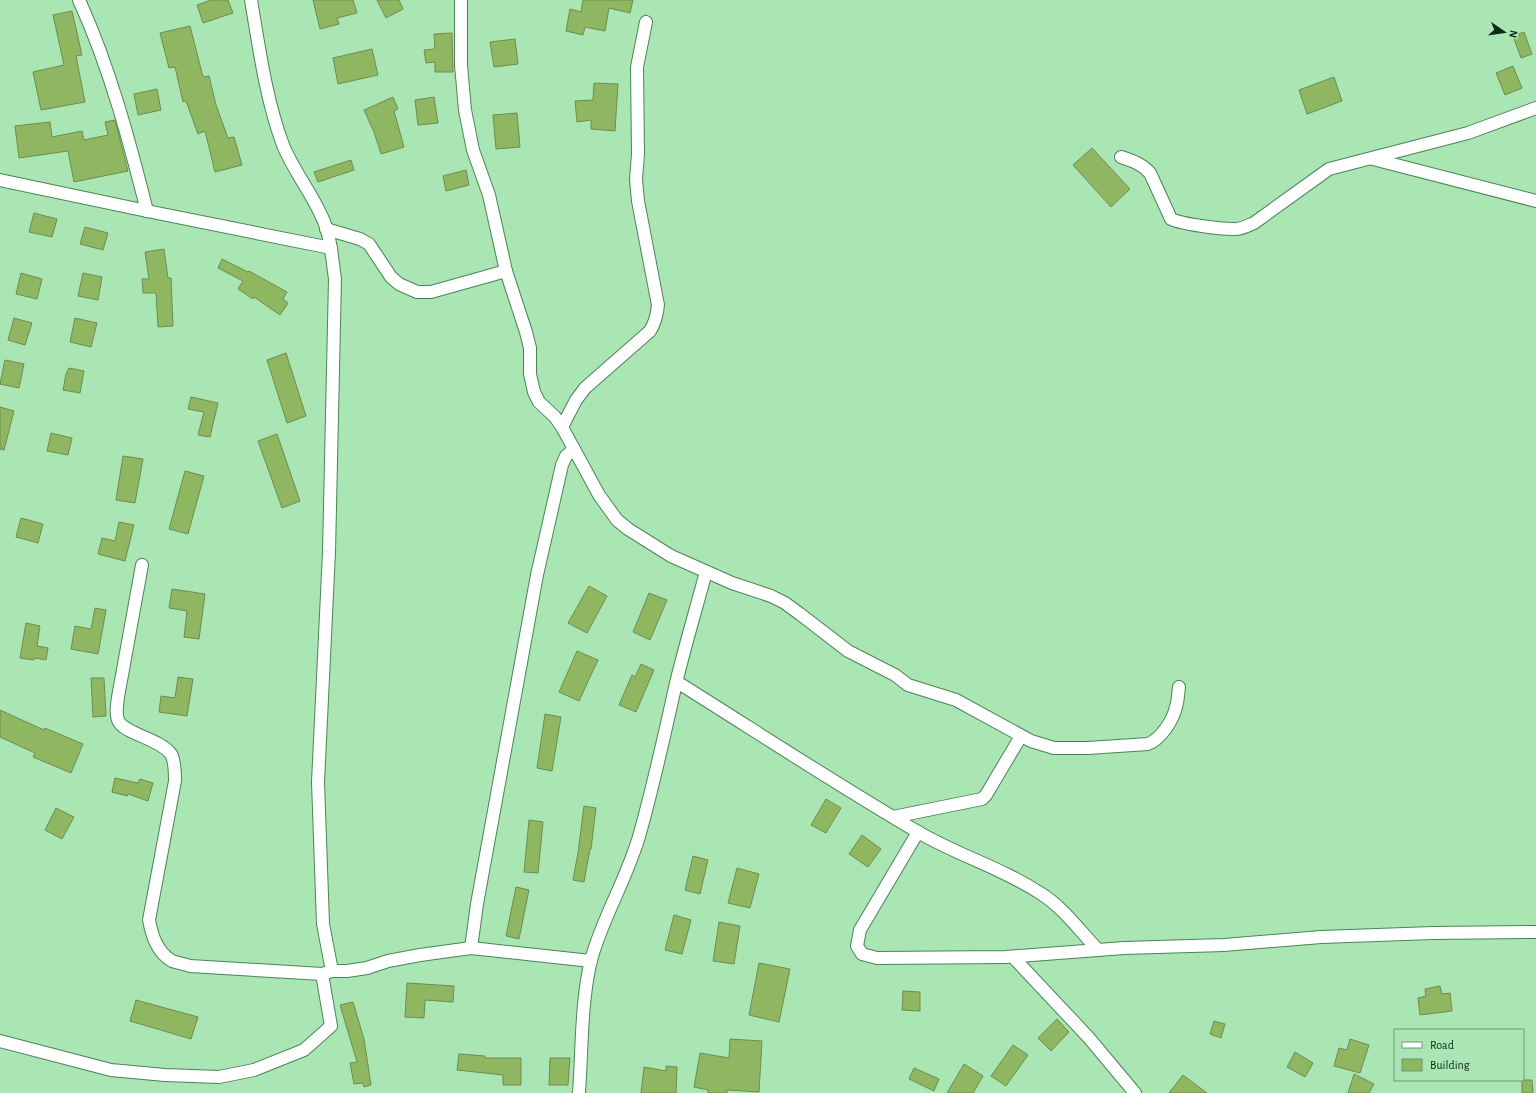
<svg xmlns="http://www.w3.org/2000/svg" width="1536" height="1093" font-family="'Alegreya Sans',sans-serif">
<rect width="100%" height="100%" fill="#a9e6b4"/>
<g fill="#8fb762" stroke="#6e8c4e">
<path d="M 211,0 L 228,0 L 233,13 L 203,23 L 197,5 Z"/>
<path d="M 313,0 L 353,0 L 357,13 L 337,18 L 339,24 L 320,29 Z"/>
<path d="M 377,0 L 399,0 L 403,9 L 386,18 Z"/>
<path d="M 583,0 L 633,0 L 630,13 L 609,8 L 605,31 L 585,27 L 583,35 L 566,31 L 570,9 L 581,12 Z"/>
<path d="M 72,11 L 82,55 L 76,56 L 85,102 L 41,110 L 33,72 L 64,65 L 53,15 Z"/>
<path d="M 190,26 L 203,77 L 209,76 L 216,105 L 228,138 L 234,137 L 242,165 L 215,172 L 205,131 L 198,134 L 186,101 L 183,102 L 175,67 L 169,68 L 160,33 Z"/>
<path d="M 1524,32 L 1532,54 L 1521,58 L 1513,36 Z"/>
<path d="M 452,33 L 453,72 L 435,72 L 435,62 L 426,63 L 424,50 L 435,49 L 434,34 Z"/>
<path d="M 515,39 L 518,64 L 494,67 L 490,42 Z"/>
<path d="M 372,49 L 378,75 L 338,84 L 333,58 Z"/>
<path d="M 1513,66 L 1522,88 L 1505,95 L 1496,73 Z"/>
<path d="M 1334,77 L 1342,101 L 1307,114 L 1299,90 Z"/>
<path d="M 594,83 L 618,84 L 615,131 L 591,129 L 591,120 L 577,122 L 575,101 L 593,100 Z"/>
<path d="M 157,89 L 161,110 L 138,115 L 134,94 Z"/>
<path d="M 393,97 L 398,109 L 394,111 L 404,147 L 381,154 L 374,132 L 364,110 Z"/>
<path d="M 434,97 L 438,123 L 418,125 L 415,100 Z"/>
<path d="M 517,113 L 520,147 L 496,149 L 493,115 Z"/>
<path d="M 115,120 L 128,171 L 74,182 L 68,151 L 19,158 L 15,126 L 50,122 L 52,137 L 82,131 L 84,140 L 108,135 L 105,122 Z"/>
<path d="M 1092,148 L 1130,189 L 1111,207 L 1073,165 Z"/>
<path d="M 351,160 L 354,170 L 318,182 L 314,172 Z"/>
<path d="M 466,170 L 469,185 L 446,191 L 443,176 Z"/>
<path d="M 34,213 L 57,219 L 52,237 L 29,232 Z"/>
<path d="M 85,227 L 108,233 L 103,250 L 80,244 Z"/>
<path d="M 164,249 L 168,278 L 171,278 L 173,326 L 158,327 L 156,293 L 143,293 L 142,279 L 149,279 L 145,252 Z"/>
<path d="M 222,259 L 248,272 L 249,271 L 287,292 L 283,299 L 288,303 L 280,315 L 254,297 L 253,299 L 238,289 L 243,281 L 218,268 Z"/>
<path d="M 21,273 L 42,279 L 37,299 L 16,294 Z"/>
<path d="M 83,273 L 102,277 L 98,300 L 78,296 Z"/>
<path d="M 14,318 L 32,323 L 25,345 L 8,340 Z"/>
<path d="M 75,318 L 97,323 L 91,347 L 70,342 Z"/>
<path d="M 286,353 L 306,416 L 287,423 L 267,360 Z"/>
<path d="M 5,360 L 24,364 L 19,388 L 0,384 Z"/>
<path d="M 69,368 L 84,371 L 80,393 L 63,390 L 66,374 Z"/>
<path d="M 191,397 L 218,403 L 210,437 L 198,435 L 204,412 L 188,409 Z"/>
<path d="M 0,407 L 14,411 L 4,450 L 0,449 Z"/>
<path d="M 51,433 L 72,438 L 68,455 L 47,451 Z"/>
<path d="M 277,434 L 300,501 L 282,508 L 258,441 Z"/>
<path d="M 123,456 L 143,459 L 135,503 L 116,500 Z"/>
<path d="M 185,471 L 204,476 L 188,534 L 169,529 Z"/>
<path d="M 21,518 L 43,524 L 38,543 L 16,537 Z"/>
<path d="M 119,522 L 134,525 L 125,561 L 98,554 L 102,538 L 115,541 Z"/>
<path d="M 589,586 L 607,596 L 587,633 L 568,623 Z"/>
<path d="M 172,589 L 205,594 L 199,639 L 184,637 L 187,611 L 169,608 Z"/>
<path d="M 649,593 L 667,600 L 650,640 L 633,632 Z"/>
<path d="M 95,608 L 106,610 L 98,654 L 71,649 L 75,626 L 91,629 Z"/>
<path d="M 26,623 L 40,626 L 37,646 L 48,648 L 46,660 L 35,658 L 34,660 L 20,658 Z"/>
<path d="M 577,651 L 598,660 L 579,701 L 559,692 Z"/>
<path d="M 641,664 L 654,670 L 636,712 L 619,705 L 632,675 L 635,677 Z"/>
<path d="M 178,677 L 193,679 L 187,716 L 159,712 L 161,696 L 175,698 Z"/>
<path d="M 91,678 L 104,678 L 106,716 L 93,717 Z"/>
<path d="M 0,710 L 44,730 L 45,728 L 83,744 L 71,773 L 33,757 L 35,753 L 0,737 Z"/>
<path d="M 545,714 L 561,717 L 552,771 L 537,768 Z"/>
<path d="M 115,778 L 138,783 L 140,779 L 153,783 L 148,801 L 128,794 L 127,796 L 112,792 Z"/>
<path d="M 826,799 L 841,808 L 826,833 L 811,825 Z"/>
<path d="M 584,806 L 596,808 L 591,849 L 590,849 L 584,882 L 573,880 L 578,853 Z"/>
<path d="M 56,808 L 74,817 L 62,839 L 45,830 Z"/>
<path d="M 529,820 L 543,822 L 538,873 L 524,872 Z"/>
<path d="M 862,835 L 881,849 L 868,867 L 849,854 Z"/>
<path d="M 693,856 L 708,860 L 700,894 L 685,890 Z"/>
<path d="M 737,868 L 759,874 L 750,908 L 728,903 Z"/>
<path d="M 516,887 L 529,890 L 519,939 L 506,936 Z"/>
<path d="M 674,915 L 691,920 L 682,954 L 665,950 Z"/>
<path d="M 719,922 L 740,926 L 734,964 L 713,961 Z"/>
<path d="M 759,963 L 790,969 L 779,1022 L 749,1015 Z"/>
<path d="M 407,983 L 454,986 L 453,1002 L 425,1000 L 424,1018 L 405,1017 Z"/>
<path d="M 1440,986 L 1442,994 L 1450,993 L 1452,1011 L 1420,1015 L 1418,998 L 1426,996 L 1425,989 Z"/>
<path d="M 903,991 L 920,992 L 920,1011 L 902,1010 Z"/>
<path d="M 136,1000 L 198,1017 L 191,1039 L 130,1021 Z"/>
<path d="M 353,1002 L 364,1039 L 371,1085 L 364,1087 L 363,1083 L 354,1084 L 350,1063 L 357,1062 L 340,1005 Z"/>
<path d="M 1057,1019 L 1069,1032 L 1051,1051 L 1038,1038 Z"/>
<path d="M 1214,1021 L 1225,1024 L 1221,1038 L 1210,1034 Z"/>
<path d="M 730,1039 L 762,1041 L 759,1092 L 727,1090 L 727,1093 L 708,1093 L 708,1090 L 694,1087 L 700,1053 L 729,1058 Z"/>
<path d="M 1350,1039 L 1369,1045 L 1360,1073 L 1334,1066 L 1339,1048 L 1347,1050 Z"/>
<path d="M 1013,1045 L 1028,1055 L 1006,1086 L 991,1076 Z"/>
<path d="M 1295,1052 L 1313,1063 L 1305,1077 L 1287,1067 Z"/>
<path d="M 459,1054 L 485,1056 L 485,1058 L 521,1058 L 521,1085 L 503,1085 L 503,1075 L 457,1070 Z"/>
<path d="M 550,1058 L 570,1058 L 568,1085 L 549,1085 Z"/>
<path d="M 964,1064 L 983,1076 L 973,1093 L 947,1093 Z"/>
<path d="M 666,1066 L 677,1067 L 676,1093 L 641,1093 L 644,1067 L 666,1071 Z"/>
<path d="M 914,1068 L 939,1079 L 934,1091 L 909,1079 Z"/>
<path d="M 1354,1074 L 1374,1084 L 1369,1093 L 1348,1093 Z"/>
<path d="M 1183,1075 L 1207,1093 L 1169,1093 Z"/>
<path d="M 1522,1080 L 1532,1080 L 1533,1093 L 1522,1093 Z"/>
</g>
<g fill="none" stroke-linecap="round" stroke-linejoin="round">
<defs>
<g id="minor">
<path d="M 79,0 C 110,68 129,140 147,211"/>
<path d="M 461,0 L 461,65 L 465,110 L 473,150 L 489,195 L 506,271 L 526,332 L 530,348 L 530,374 L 534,392 L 539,402 L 555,417 L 562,427 L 599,495 L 617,520 L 628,529 L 671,556 L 732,583 L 771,596 L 785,603 L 800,614 L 848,651 L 895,675 L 908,685 L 956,700 L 1031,741 L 1054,748 L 1088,748 L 1148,744 C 1161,739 1173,720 1176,707 C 1178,701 1178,694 1179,687"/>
<path d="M 1121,157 C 1133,161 1142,164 1150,173 L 1171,219 C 1181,224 1220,229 1233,229 C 1240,230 1247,226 1254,223 L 1329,169 L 1468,133 L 1536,108"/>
<path d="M 1373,159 L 1536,201"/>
<path d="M 0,180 L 147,211 L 331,248"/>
<path d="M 326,229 L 360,239 L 369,244 L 391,277 L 399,284 L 417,292 L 431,292 L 506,271"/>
<path d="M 562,427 L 576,400 L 585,388 L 650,331 C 655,323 657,315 658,305 L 638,201 L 636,179 L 638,154 L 637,67 L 646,22"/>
<path d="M 142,565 L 118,697 C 117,705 115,715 119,722 C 126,734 160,739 171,754 C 175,761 175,773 175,781 L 149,920 C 152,936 157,952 172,961 C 177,963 185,964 190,966 L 322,974"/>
<path d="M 677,682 C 757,732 836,784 918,832 C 957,855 1002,868 1040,893 C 1063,907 1080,931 1098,950"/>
<path d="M 893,817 L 982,799 L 986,795 L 1021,736"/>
<path d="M 918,832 L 860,930 L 857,946 L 862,954 L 877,958 L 1006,957 L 1124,948 L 1224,945 L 1321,937 L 1433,933 L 1536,932"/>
<path d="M 471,948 L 477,904 L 537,575 L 562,465 L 566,456 L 574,449"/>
<path d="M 1013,957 L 1089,1038 L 1135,1093"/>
<path d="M 332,971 L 347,971 L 367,968 L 388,961 L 420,955 L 471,948 L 591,961"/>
<path d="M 0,1041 L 111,1070 L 165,1075 L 219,1077 L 254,1070 L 304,1050 L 331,1026 L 322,974 L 332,971 L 323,924 L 318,782 L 329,552 L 335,279 C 332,259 331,236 322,217 C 311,192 293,170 283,145 C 266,100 259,47 251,0"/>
<path d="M 579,1093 C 582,1051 581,1001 591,960 C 603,916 628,877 640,833 C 654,783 665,733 676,683 C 685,646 696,609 706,572"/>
</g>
</defs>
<use href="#minor" stroke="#4a8456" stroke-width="14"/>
<use href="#minor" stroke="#fff" stroke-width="12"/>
</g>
<rect x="1394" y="1029" width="130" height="52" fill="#a9e6b4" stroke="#6c9a75"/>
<rect x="1402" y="1042" width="20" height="6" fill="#ffffff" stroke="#6c9a75"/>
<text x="1430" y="1049" font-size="12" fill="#112917">Road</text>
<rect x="1402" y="1059" width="20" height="12" fill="#8fb762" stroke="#6c9a75"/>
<text x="1430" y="1069" font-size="12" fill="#112917">Building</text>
<g transform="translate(1504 32) rotate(103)" stroke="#a9e6b4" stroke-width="3" paint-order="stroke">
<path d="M0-3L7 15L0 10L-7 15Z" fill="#112917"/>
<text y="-6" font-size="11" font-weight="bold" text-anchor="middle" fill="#112917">N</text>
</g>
</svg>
